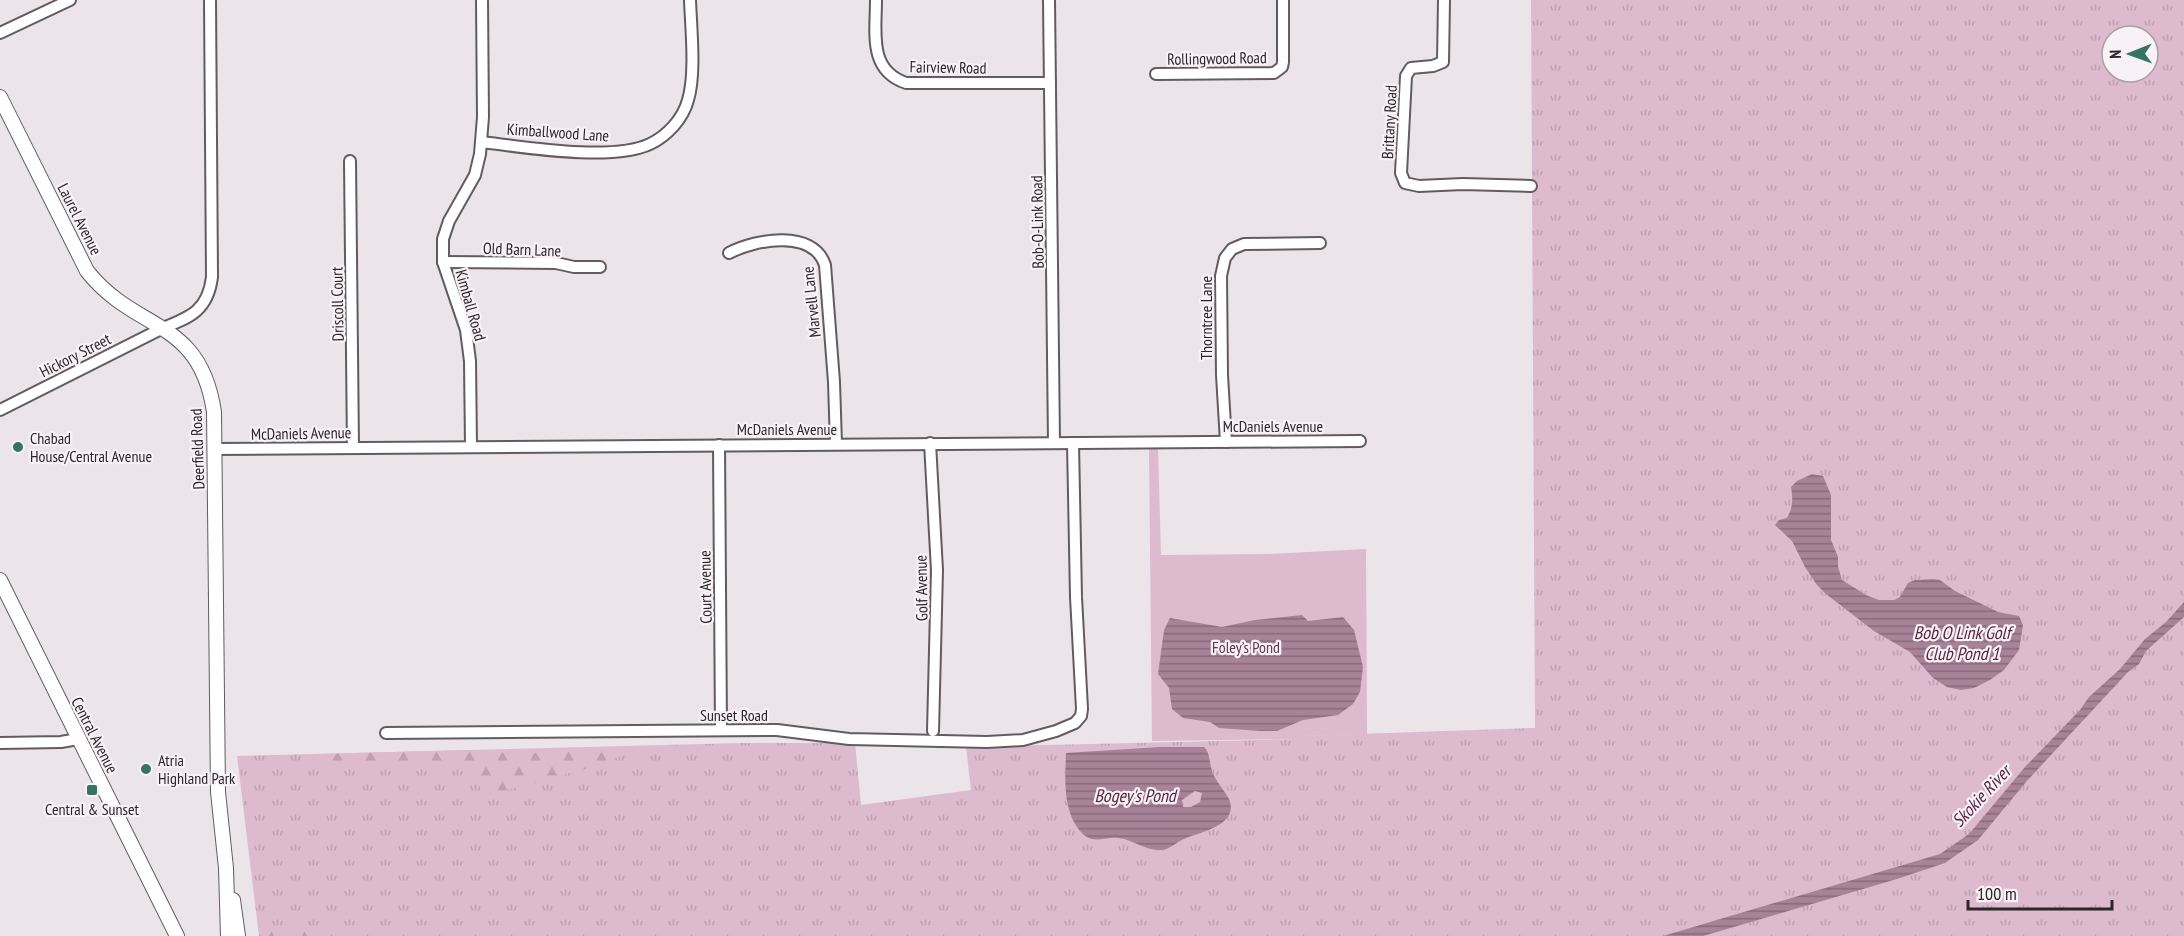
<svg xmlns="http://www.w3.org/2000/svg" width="2184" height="936" font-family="'PT Sans Narrow',sans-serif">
<defs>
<pattern id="grass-tufts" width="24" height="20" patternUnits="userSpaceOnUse" patternTransform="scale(1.5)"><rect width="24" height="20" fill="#ddbace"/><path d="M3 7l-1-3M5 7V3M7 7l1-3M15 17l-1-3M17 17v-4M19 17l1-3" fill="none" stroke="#bea0b1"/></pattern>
<pattern id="forest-firs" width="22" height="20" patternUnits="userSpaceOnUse" patternTransform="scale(1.5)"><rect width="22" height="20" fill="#ddbace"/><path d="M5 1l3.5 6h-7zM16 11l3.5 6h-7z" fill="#bea0b1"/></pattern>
<pattern id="water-rules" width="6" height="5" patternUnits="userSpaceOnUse" patternTransform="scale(1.5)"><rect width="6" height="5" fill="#a78298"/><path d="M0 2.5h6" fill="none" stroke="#886a7c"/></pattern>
</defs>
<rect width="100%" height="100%" fill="#ebe4e8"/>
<path fill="url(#grass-tufts)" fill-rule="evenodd" d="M 1531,0 L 2184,0 L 2184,936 L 259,936 L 237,756 L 742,743 L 855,743 L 861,805 L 971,790 L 966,747 L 1299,739 L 1299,736 L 1535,728 ZM 2112,36 L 2148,36 L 2148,72 L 2112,72 Z"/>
<g fill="url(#forest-firs)">
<path d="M 466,750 L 528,753 L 636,750 L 600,765 L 504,791 C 475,791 473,782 459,760 L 319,767 L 319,754 Z"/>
<path d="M 1195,791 L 1202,793 L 1200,802 L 1191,807 L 1183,807 L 1181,800 Z"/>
<path d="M 264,930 L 321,932 L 327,936 L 262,936 Z"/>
</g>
<path fill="#ddbace" d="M 1149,448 L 1158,448 L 1161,555 L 1269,554 L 1366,549 L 1367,734 L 1300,736 L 1299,739 L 1152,741 Z"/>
<g fill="url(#water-rules)" fill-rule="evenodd">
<path d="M 1812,474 L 1823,476 L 1831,495 L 1831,540 L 1838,557 L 1838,567 L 1842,580 L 1866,595 L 1879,600 L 1894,600 L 1900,597 L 1908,583 L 1915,580 L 1933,579 L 1940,580 L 1955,591 L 1998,612 L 2019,616 L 2023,625 L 2019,650 L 2004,670 L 1990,680 L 1974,688 L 1961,690 L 1947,687 L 1933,678 L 1910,652 L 1874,631 L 1826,594 L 1817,585 L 1805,567 L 1792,541 L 1775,525 L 1779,520 L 1787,518 C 1793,507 1793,500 1791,487 L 1797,481 Z"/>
<path d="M 2184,602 L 2184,617 L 2146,651 L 2139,664 L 2128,672 L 2026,782 L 1978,840 L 1945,863 L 1897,879 L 1703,936 L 1663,936 L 1940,854 L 1969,834 L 2025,767 L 2080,710 L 2089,697 L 2120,669 L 2145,639 L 2166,622 Z"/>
<path d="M 1302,615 L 1308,621 L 1343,617 L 1354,630 L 1363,667 L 1360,692 L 1353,704 L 1338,715 L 1303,720 L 1277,731 L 1260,731 L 1219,728 L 1210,722 L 1183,718 L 1172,709 L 1169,688 L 1158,674 L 1164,630 L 1170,618 L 1222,627 L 1255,620 Z"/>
<path d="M 1160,747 L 1204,747 C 1211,753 1209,767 1214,776 C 1218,784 1225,791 1229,799 C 1240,826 1199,832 1184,839 C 1175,843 1168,851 1159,850 C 1145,850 1133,840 1119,838 C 1108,836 1094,844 1084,835 C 1062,814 1065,780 1066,753 ZM 1195,791 L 1202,793 L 1200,802 L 1191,807 L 1183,807 L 1182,800 Z"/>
</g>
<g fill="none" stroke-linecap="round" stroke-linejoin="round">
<defs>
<g id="street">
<path d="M 876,0 C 876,33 868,70 906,83 L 1050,83"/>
<path d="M 1049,0 L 1054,443"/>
<path d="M 1444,0 L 1443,62 L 1433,66 L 1411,68 L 1406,76 L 1401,173 L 1405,183 L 1419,186 L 1463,184 L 1531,186"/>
<path d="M 0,33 L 70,0"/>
<path d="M 1156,74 L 1274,73 L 1282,67 L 1283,62 L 1283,0"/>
<path d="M 482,142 C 524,147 612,162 650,144 C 667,136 683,119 688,100 C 696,74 691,28 690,0"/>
<path d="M 350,161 L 353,447"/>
<path d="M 729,253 C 756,239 813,229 825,265 L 834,382 L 836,444"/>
<path d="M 443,262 L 556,263 L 574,267 L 600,267"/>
<path d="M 0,410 L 163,328 C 191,317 208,310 212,277 L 210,0"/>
<path d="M 1226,442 L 1222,375 L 1221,276 L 1225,258 L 1232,249 L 1244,244 L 1320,243"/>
<path d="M 930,443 L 937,570 L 933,731"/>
<path d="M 719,445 L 721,729"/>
<path d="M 471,446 L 470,361 L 466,330 L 443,262 L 443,239 L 449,221 L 475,175 L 480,154 L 483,117 L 482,0"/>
<path d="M 214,449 L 1360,441"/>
<path d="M 386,733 L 777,730 L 849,739 L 987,742 L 1023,740 L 1056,731 L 1075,723 L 1081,716 L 1082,709 L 1076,597 L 1073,443"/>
<path d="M 0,743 L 61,742 L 78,739"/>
</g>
<g id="secondary">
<path d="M 0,97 L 87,271 C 136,333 200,317 214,412 L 218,792 L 226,868 L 228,936"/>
<path d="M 0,580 L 177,936"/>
<path d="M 233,900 L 238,936"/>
</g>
</defs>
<use href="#street" stroke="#625c5f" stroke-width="14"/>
<use href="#secondary" stroke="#625c5f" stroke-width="16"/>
<use href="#street" stroke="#fff" stroke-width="10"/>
<use href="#secondary" stroke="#fff" stroke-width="14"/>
</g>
<g fill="#357462" stroke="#f8f1f5" stroke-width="2">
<circle cx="18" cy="447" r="6"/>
<circle cx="146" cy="769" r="6"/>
<rect x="86" y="784" width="12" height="12" rx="3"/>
</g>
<g text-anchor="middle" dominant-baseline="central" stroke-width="4.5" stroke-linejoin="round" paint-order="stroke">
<g font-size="16" fill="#2a2729" stroke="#f8f1f5">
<text transform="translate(1217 58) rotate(-1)">Rollingwood Road</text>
<text transform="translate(948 67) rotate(1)">Fairview Road</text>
<text transform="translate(1389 122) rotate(-87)">Brittany Road</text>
<text transform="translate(558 132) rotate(4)">Kimballwood Lane</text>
<text transform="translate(80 219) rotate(63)">Laurel Avenue</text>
<text transform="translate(1037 222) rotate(-91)">Bob-O-Link Road</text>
<text transform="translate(522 249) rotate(2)">Old Barn Lane</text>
<text transform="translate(811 302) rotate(-96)">Marvell Lane</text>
<text transform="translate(337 304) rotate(-91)">Driscoll Court</text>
<text transform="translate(471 305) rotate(74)">Kimball Road</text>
<text transform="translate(1206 318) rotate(-90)">Thorntree Lane</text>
<text transform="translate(75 355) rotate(-27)">Hickory Street</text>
<text x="1273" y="426">McDaniels Avenue</text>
<text x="787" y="429">McDaniels Avenue</text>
<text transform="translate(301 433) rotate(-1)">McDaniels Avenue</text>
<text transform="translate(197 449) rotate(-92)">Deerfield Road</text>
<text transform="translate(705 587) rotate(-91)">Court Avenue</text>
<text transform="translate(921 588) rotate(-91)">Golf Avenue</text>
<text x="734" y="715">Sunset Road</text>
<text transform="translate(95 735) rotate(63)">Central Avenue</text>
</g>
<g font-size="16" fill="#2a2729" stroke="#f8f1f5" text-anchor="start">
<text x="30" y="438">Chabad<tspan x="30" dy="18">House/Central Avenue</tspan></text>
<text x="158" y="760">Atria<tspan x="158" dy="18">Highland Park</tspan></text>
<text x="92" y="809" text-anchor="middle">Central &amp; Sunset</text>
</g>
<g font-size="16" fill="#653353" stroke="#f8f1f5">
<text x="1246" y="647">Foley’s Pond</text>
</g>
<g font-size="18" font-style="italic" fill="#572646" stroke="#f8f1f5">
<text x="1962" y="632">Bob O Link Golf<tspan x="1962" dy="21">Club Pond 1</tspan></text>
<text x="1135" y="795">Bogey's Pond</text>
<text transform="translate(1981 796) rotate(-47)">Skokie River</text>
</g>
</g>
<g transform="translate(2130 54) rotate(269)"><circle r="28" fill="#f8f1f5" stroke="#a6a0a3" stroke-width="1.5"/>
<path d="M0-4.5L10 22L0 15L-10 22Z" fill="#357462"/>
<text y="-9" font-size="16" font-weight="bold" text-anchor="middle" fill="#2a2729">N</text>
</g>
<path d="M1968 900v9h144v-9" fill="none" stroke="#2a2729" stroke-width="3"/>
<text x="1977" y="900" font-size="18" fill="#2a2729" stroke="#f8f1f5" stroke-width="4.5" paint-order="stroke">100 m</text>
</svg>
